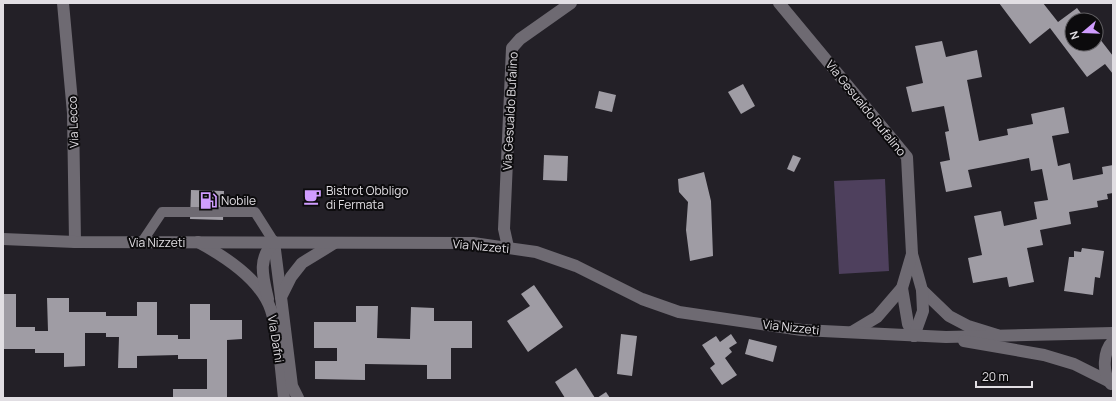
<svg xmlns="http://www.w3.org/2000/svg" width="1116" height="401" font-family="Manrope,sans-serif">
<rect width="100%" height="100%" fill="#232027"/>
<path fill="#4e405d" d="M 885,179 L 889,271 L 839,274 L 834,181 Z"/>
<g fill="#9f9ca4">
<path d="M 999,3 L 1043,3 L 1058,22 L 1077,8 L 1086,20 L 1072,20 L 1072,44 L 1096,44 L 1096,34 L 1113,56 L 1113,74 L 1105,64 L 1087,77 L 1050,28 L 1030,44 Z"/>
<path d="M 942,41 L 946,57 L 977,50 L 982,77 L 967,80 L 979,141 L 1008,135 L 1007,129 L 1033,124 L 1031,114 L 1064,107 L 1069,133 L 1052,136 L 1058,166 L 1070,163 L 1073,180 L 1103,174 L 1102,167 L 1113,165 L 1113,193 L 1107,194 L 1108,199 L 1097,201 L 1098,207 L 1069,212 L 1071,224 L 1040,230 L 1043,245 L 1027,248 L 1034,282 L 1009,287 L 1007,277 L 973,283 L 968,258 L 982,255 L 974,216 L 1001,211 L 1004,226 L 1037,219 L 1034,202 L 1048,200 L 1042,169 L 1031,171 L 1029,158 L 968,170 L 972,187 L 946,192 L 940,162 L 950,160 L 945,132 L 949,131 L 944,106 L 912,112 L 906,87 L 923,83 L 915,46 Z"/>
<path d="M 743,84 L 755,106 L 741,114 L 728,92 Z"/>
<path d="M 599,91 L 616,95 L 612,112 L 595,108 Z"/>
<path d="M 544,155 L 568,156 L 567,181 L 543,180 Z"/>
<path d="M 793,155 L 801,158 L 794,172 L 787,169 Z"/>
<path d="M 704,172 L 711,201 L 713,256 L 690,261 L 686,230 L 688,202 L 679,192 L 678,179 Z"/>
<path d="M 191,190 L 224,191 L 223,220 L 190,219 Z"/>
<path d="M 1082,248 L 1104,251 L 1100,278 L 1095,277 L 1093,295 L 1064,291 L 1069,257 L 1074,257 L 1074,251 L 1081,252 Z"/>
<path d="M 534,285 L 563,327 L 528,352 L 507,321 L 530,306 L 521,294 Z"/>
<path d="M 3,294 L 16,294 L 16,327 L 35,327 L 35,331 L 48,331 L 47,298 L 69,298 L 69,312 L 106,312 L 106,316 L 137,316 L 137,302 L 157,302 L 157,335 L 178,335 L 178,339 L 190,339 L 190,304 L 210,304 L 210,320 L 242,320 L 242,339 L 227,340 L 227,398 L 173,398 L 173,389 L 207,389 L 207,359 L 178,359 L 178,355 L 137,356 L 137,368 L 118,368 L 119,337 L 106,337 L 106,333 L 85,333 L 85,366 L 64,367 L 64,353 L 35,353 L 35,349 L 3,349 Z"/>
<path d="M 356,306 L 378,306 L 377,338 L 410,339 L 411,307 L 434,308 L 434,321 L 472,321 L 472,348 L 451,348 L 451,379 L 427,379 L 427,365 L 365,364 L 365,380 L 315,379 L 315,361 L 337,361 L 337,348 L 314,348 L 314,322 L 356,322 Z"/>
<path d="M 621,334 L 637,336 L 632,376 L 617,374 Z"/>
<path d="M 731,334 L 737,343 L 729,348 L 732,352 L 725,358 L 737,375 L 722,385 L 710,368 L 715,364 L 702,345 L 716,336 L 720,342 Z"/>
<path d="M 749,339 L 777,346 L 773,362 L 745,354 Z"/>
<path d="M 576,368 L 595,398 L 565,398 L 555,382 Z"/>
<path d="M 606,392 L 610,398 L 597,398 Z"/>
</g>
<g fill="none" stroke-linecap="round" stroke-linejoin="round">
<path stroke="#6e6a72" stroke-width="10" d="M 142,242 L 162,212 L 255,212 L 274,242"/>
<g stroke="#6e6a72" stroke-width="12">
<path d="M 63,3 L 73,113 L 75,242"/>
<path d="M 779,3 L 907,157 L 912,254 L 922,290 L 949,316 L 968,326 L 997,335"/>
<path d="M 198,242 C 224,256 261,280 271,310 C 279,335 281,371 284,398"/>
<path d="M 274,242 L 281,297"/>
<path d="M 508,247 L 504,229 L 512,48 L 520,39 L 571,3"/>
<path d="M 902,288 L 908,324 L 914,336"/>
<path d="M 268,299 C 263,277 257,259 274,242"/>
<path d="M 852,332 L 877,317 L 902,288 L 912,254"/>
<path d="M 914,336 L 923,311 L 922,290"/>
<path d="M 298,398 L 292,386 L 281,297 L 291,277 L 302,263 L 333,244"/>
</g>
<g stroke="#6e6a72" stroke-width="12">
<path d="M 3,239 L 75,242 L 473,243 L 536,252 L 576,266 L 642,299 L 679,312 L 802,330 L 946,337 L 1113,333"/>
<path d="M 964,341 L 1044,355 L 1074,364 L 1108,381"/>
<path d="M 1111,384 C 1102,373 1103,351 1113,341"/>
</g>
</g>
<defs>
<symbol id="cafe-bare" viewBox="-9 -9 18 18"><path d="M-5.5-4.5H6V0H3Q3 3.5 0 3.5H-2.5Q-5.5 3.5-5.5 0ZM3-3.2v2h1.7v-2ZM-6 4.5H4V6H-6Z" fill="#d09dff" stroke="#0c0b0d" stroke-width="2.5" paint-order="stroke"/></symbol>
<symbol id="fuel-bare" viewBox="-9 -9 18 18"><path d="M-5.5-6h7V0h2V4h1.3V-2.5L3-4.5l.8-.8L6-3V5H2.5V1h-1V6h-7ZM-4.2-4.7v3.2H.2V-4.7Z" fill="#d09dff" stroke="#0c0b0d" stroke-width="2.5" paint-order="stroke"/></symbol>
</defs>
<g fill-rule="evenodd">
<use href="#cafe-bare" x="300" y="184" width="25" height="25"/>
<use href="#fuel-bare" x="196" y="188" width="25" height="25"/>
</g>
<g text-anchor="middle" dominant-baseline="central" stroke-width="4" stroke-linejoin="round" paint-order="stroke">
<g font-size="12" fill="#e1dee3" stroke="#0c0b0d">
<text transform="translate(866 108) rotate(51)">Via Gesualdo Bufalino</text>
<text transform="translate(510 111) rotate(-87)">Via Gesualdo Bufalino</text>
<text transform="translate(73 122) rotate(-92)">Via Lecco</text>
<text x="157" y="242">Via Nizzeti</text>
<text transform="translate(481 246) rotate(5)">Via Nizzeti</text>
<text transform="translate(791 327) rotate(6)">Via Nizzeti</text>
<text transform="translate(276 339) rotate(81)">Via Dafni</text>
</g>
<g font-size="12" fill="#e1dee3" stroke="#0c0b0d" text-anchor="start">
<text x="326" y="190">Bistrot Obbligo<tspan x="326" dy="14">di Fermata</tspan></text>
<text x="221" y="200">Nobile</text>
</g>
</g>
<rect width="1116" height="401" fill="none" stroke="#e1dee3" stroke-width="8"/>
<g transform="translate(1084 32) rotate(251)"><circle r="19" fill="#0c0b0d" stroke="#615f63"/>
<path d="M0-3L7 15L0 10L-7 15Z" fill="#d09dff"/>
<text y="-6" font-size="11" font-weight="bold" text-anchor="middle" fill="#e1dee3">N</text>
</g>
<path d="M976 381v6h56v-6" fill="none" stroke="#e1dee3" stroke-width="2"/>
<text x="982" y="381" font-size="12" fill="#e1dee3" stroke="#0c0b0d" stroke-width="3" paint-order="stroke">20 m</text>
</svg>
